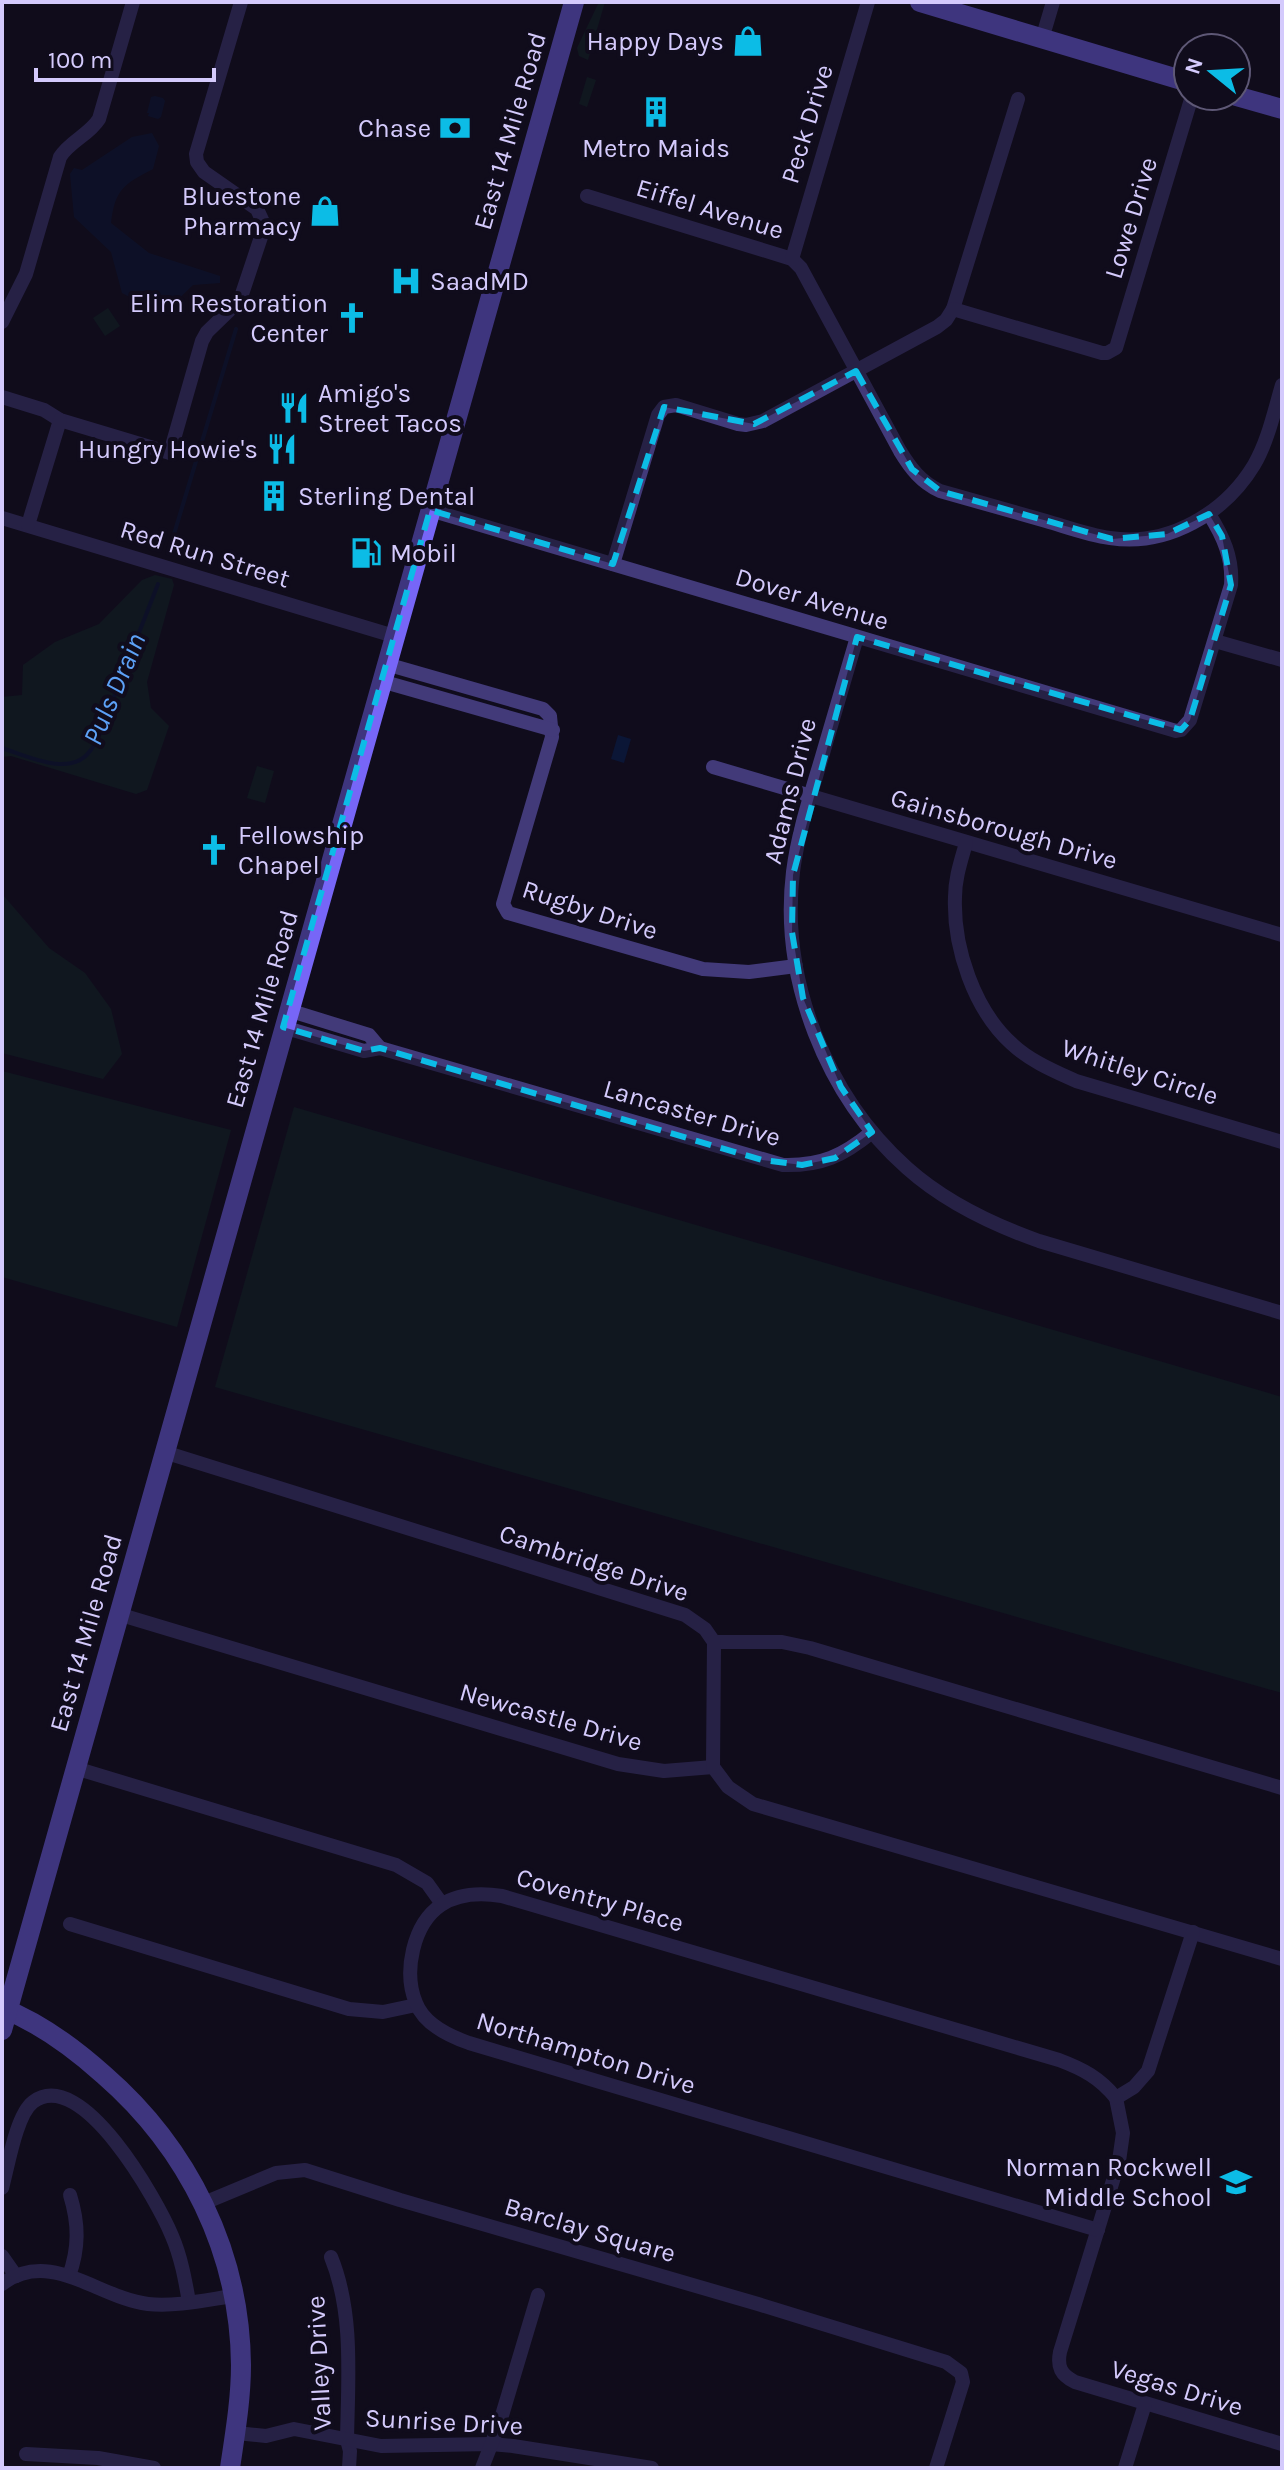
<svg xmlns="http://www.w3.org/2000/svg" width="1284" height="2470" font-family="Karla,sans-serif">
<rect width="100%" height="100%" fill="#100c1c"/>
<g fill="#102425">
<path d="M 599,2 L 605,2 L 588,60 L 579,56 L 577,48 Z"/>
<path d="M 587,77 L 596,80 L 587,107 L 579,104 Z"/>
<path d="M 108,308 L 120,326 L 105,336 L 93,318 Z"/>
<path d="M 155,575 L 172,579 L 174,585 L 147,682 L 151,708 L 169,726 L 147,790 L 136,794 L 11,756 L 2,757 L 2,697 L 22,695 L 23,665 L 55,642 L 99,624 L 142,580 Z"/>
<path d="M 257,766 L 274,771 L 265,803 L 247,798 Z"/>
<path d="M 2,894 L 49,948 L 85,973 L 111,1009 L 122,1054 L 103,1079 L 2,1053 Z"/>
<path d="M 2,1071 L 231,1130 L 177,1327 L 2,1277 Z"/>
<path d="M 294,1107 L 1282,1397 L 1282,1693 L 215,1387 Z"/>
</g>
<g fill="#0b1636">
<path d="M 155,96 L 163,98 L 165,101 L 161,117 L 158,119 L 148,116 L 149,113 L 147,113 L 151,97 Z"/>
<path d="M 152,133 L 159,146 L 153,169 C 124,184 115,189 111,223 L 149,253 L 220,276 L 220,283 L 193,285 L 166,311 L 149,307 L 122,293 L 111,252 L 74,217 L 70,174 L 74,168 L 82,170 L 132,137 Z"/>
<path d="M 618,735 L 631,739 L 624,763 L 611,759 Z"/>
</g>
<g fill="none" stroke-linecap="round" stroke-linejoin="round">
<g stroke="#0b1636" stroke-width="4">
<path d="M 171,544 L 236,329"/>
<path d="M 2,748 C 27,756 71,778 90,751 C 94,747 96,740 99,735 L 158,584"/>
</g>
<g stroke="#423a79" stroke-width="14">
<path d="M 1042,39 L 1053,2"/>
<path d="M 587,196 L 792,259 L 801,268 L 900,451 C 911,469 921,482 940,491 C 975,501 1010,511 1046,521 C 1067,527 1088,535 1110,538 C 1168,547 1225,513 1254,465 C 1268,441 1274,412 1282,385"/>
<path d="M 792,259 L 868,2"/>
<path d="M 953,309 L 1018,99"/>
<path d="M 2,322 L 26,274 L 60,157 C 70,141 89,135 99,119 L 133,2"/>
<path d="M 2,397 L 44,410 L 60,420 L 170,453 L 202,341 L 207,332 L 240,300 L 262,234 L 263,222 L 257,209 L 204,172 L 197,162 L 196,154 L 241,2"/>
<path d="M 430,510 L 1176,731 L 1181,730 L 1190,720 L 1231,585 C 1233,558 1223,536 1209,514"/>
<path d="M 2,518 L 394,636"/>
<path d="M 28,525 L 60,420"/>
<path d="M 613,564 L 658,415 L 664,407 L 676,405 L 738,424 L 746,425 L 763,421 L 937,327 L 946,320 L 953,309 L 1102,353 L 1107,353 L 1116,348 L 1192,96"/>
<path d="M 857,637 C 845,678 833,719 821,760 C 810,797 798,833 793,872 C 780,979 826,1096 907,1168 C 945,1202 991,1224 1039,1241 L 1282,1313"/>
<path d="M 1215,641 L 1282,660"/>
<path d="M 386,664 L 543,709 L 550,716 L 552,737 L 503,904 L 508,913 L 703,969 L 749,972 L 796,966"/>
<path d="M 381,681 L 553,730"/>
<path d="M 713,767 L 1282,935"/>
<path d="M 966,843 C 961,861 955,878 955,897 C 953,947 974,1010 1012,1044 C 1030,1061 1054,1071 1076,1081 L 1282,1142"/>
<path d="M 283,1027 L 364,1051 L 380,1048 L 369,1035 L 288,1010"/>
<path d="M 380,1048 L 783,1165 C 821,1166 843,1156 872,1132"/>
<path d="M 164,1452 L 685,1615 L 705,1629 L 714,1642"/>
<path d="M 118,1614 L 618,1764 L 664,1771 L 713,1767"/>
<path d="M 714,1642 L 782,1642 L 810,1648 L 1282,1788"/>
<path d="M 713,1767 L 728,1787 L 753,1804 L 1282,1959"/>
<path d="M 713,1767 L 714,1642"/>
<path d="M 75,1768 L 396,1865 L 427,1883 L 442,1904"/>
<path d="M 70,1924 L 349,2009 L 383,2012 L 416,2005"/>
<path d="M 1193,1932 L 1148,2071 L 1134,2087 L 1116,2098 L 1123,2133 L 1119,2161 L 1060,2352 C 1057,2367 1061,2375 1075,2382 L 1282,2444"/>
<path d="M 2,2188 C 8,2167 16,2115 33,2102 C 82,2065 158,2202 172,2236 C 181,2257 185,2279 189,2302"/>
<path d="M 204,2203 L 276,2173 L 305,2170 L 400,2200 L 758,2304 L 946,2362 L 961,2373 L 963,2382 L 936,2468"/>
<path d="M 1098,2230 L 469,2043 C 449,2036 424,2024 416,2003 C 403,1972 413,1924 441,1905 C 459,1893 483,1893 502,1896 L 1059,2060 C 1083,2069 1100,2078 1116,2098"/>
<path d="M 2,2256 L 16,2276"/>
<path d="M 331,2257 C 354,2313 348,2380 347,2440 L 350,2451 L 349,2468"/>
<path d="M 69,2276 C 79,2248 79,2224 70,2195"/>
<path d="M 2,2284 C 51,2248 98,2298 148,2304 C 175,2307 206,2300 233,2296"/>
<path d="M 236,2433 L 266,2436 L 294,2429 L 381,2446 L 491,2444 L 513,2446 L 652,2468"/>
<path d="M 26,2454 L 98,2458 L 154,2468"/>
<path d="M 482,2468 L 500,2422 L 538,2295"/>
<path d="M 1125,2468 L 1145,2404"/>
</g>
<g stroke="#7766f7" stroke-width="20">
<path d="M 920,2 L 1188,82"/>
<path d="M 1236,96 L 1282,109"/>
<path d="M 2,2008 C 38,2022 75,2049 104,2075 C 188,2148 240,2252 241,2365 C 241,2399 235,2434 230,2468"/>
<path d="M 2,2030 L 574,2"/>
</g>
</g>
<path d="M0 0H1284V2470H0ZM 856,371 L 912,469 L 940,491 L 1112,539 L 1167,534 L 1209,514 L 1222,536 L 1231,585 L 1190,720 L 1181,730 L 857,637 L 793,875 L 792,932 L 803,998 L 841,1087 L 872,1132 L 835,1158 L 802,1165 L 762,1160 L 380,1048 L 364,1051 L 283,1027 L 430,510 L 613,564 L 664,407 L 754,424 Z" fill="#100c1c" fill-opacity=".55" fill-rule="evenodd"/>
<path fill="none" stroke="#0cbce6" stroke-width="6" stroke-dasharray="16 10" stroke-linejoin="round" d="M 856,371 L 912,469 L 940,491 L 1112,539 L 1167,534 L 1209,514 L 1222,536 L 1231,585 L 1190,720 L 1181,730 L 857,637 L 793,875 L 792,932 L 803,998 L 841,1087 L 872,1132 L 835,1158 L 802,1165 L 762,1160 L 380,1048 L 364,1051 L 283,1027 L 430,510 L 613,564 L 664,407 L 754,424 Z"/>
<defs>
<symbol id="shop-bare" viewBox="-9 -9 18 18"><path d="M-5-2.5h2.3a2.7 3.5 0 0 1 5.4 0H5L5.5 6h-11ZM-1.5-2.5h3a1.5 2.3 0 0 0-3 0Z" fill="#0cbce6" stroke="#100c1c" stroke-width="2.5" paint-order="stroke"/></symbol>
<symbol id="building-bare" viewBox="-9 -9 18 18"><path d="M-4-6H4V6H1V3H-1V6H-4ZM-2.5-4.3h1.7v1.8h-1.7ZM.8-4.3h1.7v1.8H.8ZM-2.5-1h1.7V.8h-1.7ZM.8-1h1.7V.8H.8Z" fill="#0cbce6" stroke="#100c1c" stroke-width="2.5" paint-order="stroke"/></symbol>
<symbol id="bank-bare" viewBox="-9 -9 18 18"><path d="M-6-4H6V4H-6ZM0-2.3a2.3 2.3 0 1 0 0 4.6a2.3 2.3 0 1 0 0-4.6Z" fill="#0cbce6" stroke="#100c1c" stroke-width="2.5" paint-order="stroke"/></symbol>
<symbol id="hospital-bare" viewBox="-9 -9 18 18"><path d="M-5-5h3v3.5h4V-5h3V5h-3V1.5h-4V5h-3Z" fill="#0cbce6" stroke="#100c1c" stroke-width="2.5" paint-order="stroke"/></symbol>
<symbol id="church-bare" viewBox="-9 -9 18 18"><path d="M-1.2-6h2.4v3.5h3.3v2.4h-3.3V6h-2.4V-.1h-3.3v-2.4h3.3Z" fill="#0cbce6" stroke="#100c1c" stroke-width="2.5" paint-order="stroke"/></symbol>
<symbol id="restaurant-bare" viewBox="-9 -9 18 18"><path d="M-5-6h1v4h1v-4h1v4h1v-4h1v5L-1.5 .5V6h-2V.5L-5-1ZM5-6V6H3V1.5H1.5Q1.5-4 5-6Z" fill="#0cbce6" stroke="#100c1c" stroke-width="2.5" paint-order="stroke"/></symbol>
<symbol id="fuel-bare" viewBox="-9 -9 18 18"><path d="M-5.5-6h7V0h2V4h1.3V-2.5L3-4.5l.8-.8L6-3V5H2.5V1h-1V6h-7ZM-4.2-4.7v3.2H.2V-4.7Z" fill="#0cbce6" stroke="#100c1c" stroke-width="2.5" paint-order="stroke"/></symbol>
<symbol id="school-bare" viewBox="-9 -9 18 18"><path d="M0-5L7-2L0 1L-7-2ZM-4 1L0 2.5L4 1V4Q0 6-4 4Z" fill="#0cbce6" stroke="#100c1c" stroke-width="2.5" paint-order="stroke"/></symbol>
</defs>
<g fill-rule="evenodd">
<use href="#shop-bare" x="726" y="19" width="44" height="44"/>
<use href="#building-bare" x="634" y="90" width="44" height="44"/>
<use href="#bank-bare" x="433" y="106" width="44" height="44"/>
<use href="#shop-bare" x="303" y="189" width="44" height="44"/>
<use href="#hospital-bare" x="384" y="259" width="44" height="44"/>
<use href="#church-bare" x="330" y="296" width="44" height="44"/>
<use href="#restaurant-bare" x="272" y="386" width="44" height="44"/>
<use href="#restaurant-bare" x="260" y="427" width="44" height="44"/>
<use href="#building-bare" x="252" y="474" width="44" height="44"/>
<use href="#fuel-bare" x="344" y="531" width="44" height="44"/>
<use href="#church-bare" x="192" y="828" width="44" height="44"/>
<use href="#school-bare" x="1214" y="2160" width="44" height="44"/>
</g>
<g text-anchor="middle" dominant-baseline="central" stroke-width="8" stroke-linejoin="round" paint-order="stroke">
<g font-size="26" fill="#d4cafc" stroke="#100c1c" text-anchor="end">
<text x="724" y="41">Happy Days</text>
<text x="431" y="128">Chase</text>
<text x="656" y="148" text-anchor="middle">Metro Maids</text>
<text x="301" y="196">Bluestone<tspan x="301" dy="30">Pharmacy</tspan></text>
<text x="430" y="281" text-anchor="start">SaadMD</text>
<text x="328" y="303">Elim Restoration<tspan x="328" dy="30">Center</tspan></text>
<text x="318" y="393" text-anchor="start">Amigo's<tspan x="318" dy="30">Street Tacos</tspan></text>
<text x="258" y="449">Hungry Howie's</text>
<text x="298" y="496" text-anchor="start">Sterling Dental</text>
<text x="390" y="553" text-anchor="start">Mobil</text>
<text x="238" y="835" text-anchor="start">Fellowship<tspan x="238" dy="30">Chapel</tspan></text>
<text x="1212" y="2167">Norman Rockwell<tspan x="1212" dy="30">Middle School</tspan></text>
</g>
<g font-size="26" fill="#d4cafc" stroke="#100c1c">
<text transform="translate(807 124) rotate(-73)">Peck Drive</text>
<text transform="translate(510 131) rotate(-74)">East 14 Mile Road</text>
<text transform="translate(710 209) rotate(17)">Eiffel Avenue</text>
<text transform="translate(1131 218) rotate(-73)">Lowe Drive</text>
<text transform="translate(205 554) rotate(17)">Red Run Street</text>
<text transform="translate(812 599) rotate(17)">Dover Avenue</text>
<text transform="translate(790 791) rotate(-76)">Adams Drive</text>
<text transform="translate(1004 829) rotate(16)">Gainsborough Drive</text>
<text transform="translate(590 910) rotate(18)">Rugby Drive</text>
<text transform="translate(262 1009) rotate(-74)">East 14 Mile Road</text>
<text transform="translate(1140 1072) rotate(18)">Whitley Circle</text>
<text transform="translate(692 1113) rotate(16)">Lancaster Drive</text>
<text transform="translate(594 1563) rotate(18)">Cambridge Drive</text>
<text transform="translate(86 1633) rotate(-74)">East 14 Mile Road</text>
<text transform="translate(551 1717) rotate(16)">Newcastle Drive</text>
<text transform="translate(600 1900) rotate(16)">Coventry Place</text>
<text transform="translate(586 2053) rotate(17)">Northampton Drive</text>
<text transform="translate(590 2230) rotate(16)">Barclay Square</text>
<text transform="translate(319 2363) rotate(-93)">Valley Drive</text>
<text transform="translate(1177 2388) rotate(17)">Vegas Drive</text>
<text transform="translate(444 2422) rotate(3)">Sunrise Drive</text>
</g>
<g font-size="28" font-style="italic" fill="#5da1f7" stroke="#100c1c">
<text transform="translate(114 689) rotate(-67)">Puls Drain</text>
</g>
</g>
<rect width="1284" height="2470" fill="none" stroke="#d4cafc" stroke-width="8"/>
<g transform="translate(1212 72) rotate(288)"><circle r="38" fill="#100c1c" stroke="#5e5876" stroke-width="2"/>
<path d="M0-6L14 30L0 20L-14 30Z" fill="#0cbce6"/>
<text y="-12" font-size="22" font-weight="bold" text-anchor="middle" fill="#d4cafc">N</text>
</g>
<path d="M36 68v12h178v-12" fill="none" stroke="#d4cafc" stroke-width="4"/>
<text x="48" y="68" font-size="24" fill="#d4cafc" stroke="#100c1c" stroke-width="6" paint-order="stroke">100 m</text>
</svg>
